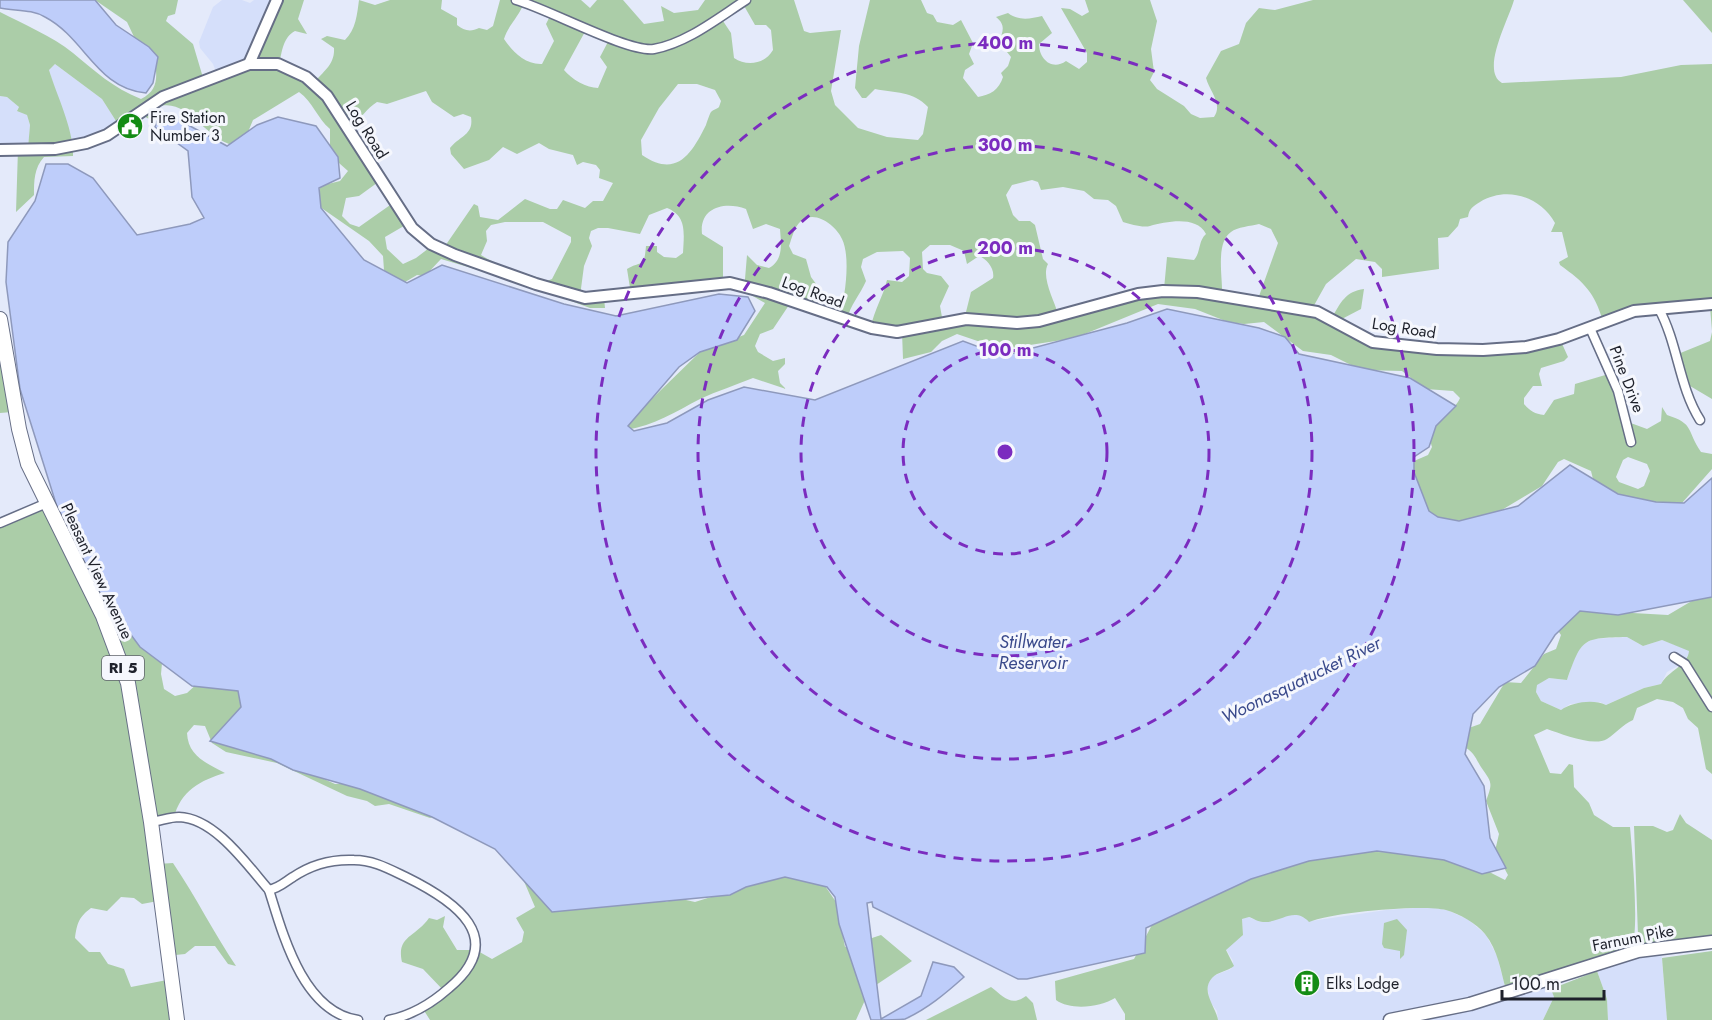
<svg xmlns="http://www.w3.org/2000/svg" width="1712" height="1020" font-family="Jost,sans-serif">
<rect width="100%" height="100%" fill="#e4eafa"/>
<g fill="#d5dffa">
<path d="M 222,0 L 242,0 L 250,3 L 254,0 L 278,0 L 250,64 L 218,77 L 213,64 L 200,48 L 199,42 L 213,7 Z"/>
<path d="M 55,64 L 102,99 L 116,121 L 123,124 L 110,138 L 72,143 L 49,70 Z"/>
<path d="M 0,96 L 7,97 L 19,107 L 17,110 L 27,115 L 30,125 L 28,149 L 0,150 Z"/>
<path d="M 1627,637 L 1643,646 L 1662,640 L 1689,650 L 1689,655 L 1685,662 L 1667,672 L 1661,684 L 1644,688 L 1606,705 L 1600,702 L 1570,704 L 1561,710 L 1541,701 L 1536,692 L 1537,684 L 1549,678 L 1567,680 L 1578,648 L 1593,639 Z"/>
<path d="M 1428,907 L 1447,910 L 1469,920 L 1486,935 L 1497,956 L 1506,990 L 1549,979 L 1554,997 L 1543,1020 L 1218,1020 L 1217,1011 L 1210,1002 L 1207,985 L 1213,976 L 1231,969 L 1233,961 L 1226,949 L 1243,935 L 1242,919 L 1248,917 L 1262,922 L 1295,913 L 1311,921 L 1386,910 Z"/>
<path d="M 1661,948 L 1667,1020 L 1608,1020 L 1607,999 L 1595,965 Z"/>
</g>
<g fill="#abcda8" fill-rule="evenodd">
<path d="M 95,0 L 178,0 L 175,14 L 168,16 L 166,21 L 193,44 L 204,81 L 250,64 L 278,0 L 304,0 L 298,19 L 307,34 L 295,31 C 283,37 282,52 279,64 L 314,83 C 323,71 335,65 334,48 L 321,39 L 327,36 L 345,40 C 356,29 357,15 359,0 L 375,5 L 390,0 L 442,0 L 441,9 L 457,18 L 457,25 C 464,31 471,32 479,28 L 487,30 L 493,26 L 500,0 L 581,0 L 590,8 L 597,0 L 623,0 L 644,24 L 664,21 L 661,6 L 674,13 L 698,10 L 705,0 L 738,0 L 741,3 L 721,18 L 731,33 L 734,58 C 747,67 765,64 773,50 L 771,30 L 766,25 L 755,25 L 743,4 L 746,0 L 794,0 L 804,31 L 810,33 L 841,30 L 831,91 L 835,105 L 858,128 L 887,137 L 918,140 L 923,134 L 928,107 C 913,91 895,93 875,89 L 866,98 L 862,98 L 855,88 L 859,46 L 870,0 L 921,0 L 927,13 L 933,15 L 937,22 L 953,25 L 961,20 L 973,43 L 969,54 L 974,64 L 965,70 L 963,78 L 978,97 C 990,95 999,90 1003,77 L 1001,73 L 1008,66 L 1011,57 L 999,42 C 1003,31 1006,25 996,17 L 1008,13 C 1018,21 1030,19 1042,16 L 1052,33 L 1039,44 C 1039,59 1052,71 1066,61 L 1079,69 L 1087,62 L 1087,53 L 1061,8 L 1070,9 L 1082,16 L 1089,12 L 1085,0 L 1150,0 L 1157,21 L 1151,49 L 1154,72 L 1150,80 L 1157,89 L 1184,106 L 1191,114 L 1200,118 L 1214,117 C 1223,104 1210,92 1206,78 L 1221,51 L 1239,44 L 1246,23 L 1259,8 L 1275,10 L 1313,0 L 1514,0 C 1509,19 1480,71 1502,83 L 1621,77 L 1681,65 L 1712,64 L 1712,331 L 1710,307 L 1665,309 L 1603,321 C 1594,292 1585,283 1560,265 L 1559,262 L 1568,257 L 1562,232 L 1551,232 L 1555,223 C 1540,196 1506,186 1480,202 C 1473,206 1469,209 1468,217 L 1460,219 L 1458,226 L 1448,237 L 1438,238 L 1439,269 L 1382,277 L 1382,269 L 1375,262 L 1356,259 L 1326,284 L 1312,309 L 1332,318 C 1340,303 1346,291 1364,289 L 1361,309 L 1338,321 L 1375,341 L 1481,349 L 1559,337 L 1568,357 L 1564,361 L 1541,368 L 1539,374 L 1542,386 L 1533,386 L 1524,398 L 1524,404 C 1530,411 1535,414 1544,415 L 1554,400 L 1574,394 L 1575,384 L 1612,373 L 1628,422 L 1647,429 L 1661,421 L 1662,407 L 1667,415 C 1695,424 1686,430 1701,452 L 1712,454 L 1712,469 L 1682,503 L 1641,510 L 1593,479 L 1591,471 L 1564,459 L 1558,462 L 1542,486 L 1490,517 L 1434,523 L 1411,473 L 1414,461 L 1428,455 L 1432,447 C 1423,420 1454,414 1460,398 L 1453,391 L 1426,389 L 1402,371 L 1361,370 L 1331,355 L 1303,351 L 1264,322 L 1244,324 L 1228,322 L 1195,309 L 1158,304 L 1075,338 L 1017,347 L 1001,349 L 957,334 L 942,341 L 931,352 L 903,359 L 902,332 L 871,327 C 874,310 883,297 887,280 L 902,282 L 909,276 L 910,258 L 903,251 L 877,252 L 863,259 L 861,267 L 866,281 C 860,295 850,305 847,320 L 839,317 C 845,299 851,257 842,239 C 837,227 816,209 801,221 C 794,227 792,238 789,246 L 793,254 L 806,259 L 811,277 L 822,292 L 815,309 L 791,302 L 773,329 L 760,334 L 755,346 L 758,352 L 773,361 L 785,358 L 785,364 L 778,371 L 780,383 L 786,389 L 753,378 C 736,385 717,391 700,399 C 675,412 655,425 626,430 L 623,427 L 701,351 L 744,335 L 765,303 L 744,291 L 747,255 L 757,265 L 769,268 C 784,260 781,243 780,229 L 766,224 L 753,229 L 746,209 C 725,201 699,207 702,234 L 723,247 L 723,283 L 631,294 L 627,269 C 642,260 644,269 646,246 L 657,246 L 657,252 L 664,257 L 676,258 L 683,253 C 684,233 687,216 667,208 L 649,215 L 640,234 L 608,228 L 598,228 L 591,231 L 589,238 L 592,246 L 584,266 L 580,296 L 604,298 L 605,308 L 590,308 L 525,284 L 441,259 L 425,276 L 417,275 L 400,285 L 384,270 L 383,256 L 369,241 L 320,207 L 320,186 L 340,181 L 348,171 L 330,155 L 330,129 C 317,118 313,102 299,92 L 253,120 L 248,132 L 233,145 C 205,139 187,96 157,107 L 151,120 L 138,113 L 123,124 L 116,121 L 102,99 L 55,64 L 49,70 C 57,96 74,130 73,156 L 44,157 C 34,168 34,181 34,195 L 16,212 L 18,149 L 28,148 L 30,125 L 27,115 L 17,111 L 19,107 L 7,97 L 0,96 L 0,12 C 23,24 52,36 73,53 C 95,71 113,88 141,99 C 160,90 157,74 154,56 L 135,39 L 127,22 ZM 524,2 L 553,10 L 546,24 L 554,41 L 542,64 C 525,65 512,51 504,39 C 508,25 520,16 524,2 ZM 587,28 L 610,38 L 600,57 L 607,67 L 598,88 C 587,88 571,79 564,70 ZM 678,84 L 697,84 L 715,90 L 721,101 L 719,107 C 717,109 714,109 711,112 C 710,113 707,122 706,125 C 692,153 677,179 642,155 L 641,140 L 659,108 ZM 426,91 L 432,102 L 454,117 L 463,114 L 471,117 C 474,135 459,136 450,148 L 451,154 L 464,169 L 489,160 L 503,147 L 517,154 L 539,143 L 549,149 L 573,155 L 577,165 L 583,162 L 596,165 L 600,170 L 599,178 L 613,183 L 603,201 L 593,201 L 585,208 L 563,200 L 557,209 L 550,209 L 525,199 L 498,220 L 480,217 L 478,206 L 474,204 L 443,249 L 433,245 L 416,258 L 403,264 L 387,249 L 385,237 L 409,223 L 393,203 L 359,227 L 350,224 L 342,216 L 346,198 L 359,196 L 381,180 L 350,126 C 362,118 366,109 377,102 L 387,104 ZM 1032,180 L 1038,182 L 1041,190 L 1063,187 L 1084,191 L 1094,199 L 1108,200 L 1116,206 L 1123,222 C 1131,224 1142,228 1150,226 C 1166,222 1196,215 1206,234 C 1198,241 1201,252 1194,260 L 1167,257 L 1164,289 L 1058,314 C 1054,300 1041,277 1048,264 L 1043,259 L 1035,225 L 1030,221 L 1019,221 L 1013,215 L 1006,195 L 1012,185 ZM 505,222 L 543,222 L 571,237 L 571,242 L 552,279 L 547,281 C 526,272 500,268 481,255 L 487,241 L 486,231 L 491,225 ZM 1259,224 L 1271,229 L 1278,243 L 1258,299 L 1222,294 C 1223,278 1215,243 1231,232 C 1237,227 1251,226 1259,224 ZM 930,245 L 950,245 L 964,251 L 967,264 L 979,256 C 987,259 995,269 993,278 L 971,292 L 964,320 L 943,323 L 940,306 L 949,286 L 941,276 L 927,273 L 923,269 L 922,252 ZM 1628,457 L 1647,464 L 1650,471 L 1644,486 L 1638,489 L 1619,482 L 1616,477 L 1623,460 Z"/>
<path d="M 1683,0 L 1712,0 L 1712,33 Z"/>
<path d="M 0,331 L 12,412 L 0,413 Z"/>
<path d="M 1712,332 L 1712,399 L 1685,383 L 1678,354 L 1710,341 Z"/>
<path d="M 56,498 L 115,614 L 130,633 L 162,663 L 161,674 L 164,689 L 175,696 L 187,693 L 199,682 L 240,685 L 243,705 L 227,741 L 240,750 L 277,758 L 335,784 L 364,784 L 436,816 L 430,818 L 389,804 L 375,806 L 367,801 L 347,796 L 277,763 L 226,752 L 212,743 L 205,726 L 194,725 L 187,733 C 188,756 206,763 225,773 C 201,780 180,791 174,818 L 149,820 L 157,864 L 173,863 C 196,897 215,935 236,966 L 228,964 L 215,946 L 195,946 L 185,954 L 166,956 L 158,901 L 142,904 L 134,898 L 121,897 L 107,911 L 91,908 C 79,917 77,923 75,938 L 89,952 L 100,952 L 108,964 L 124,969 L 131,987 L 167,980 L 174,1020 L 0,1020 L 0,524 Z"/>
<path d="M 1712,589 L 1712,774 L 1706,769 L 1698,728 L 1688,719 L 1683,708 L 1673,702 L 1657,699 L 1637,708 L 1633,720 C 1622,725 1616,733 1607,739 C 1593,747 1562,734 1547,729 L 1534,735 L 1550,773 L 1561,774 L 1569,764 L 1573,765 L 1574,787 L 1589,803 L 1594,815 L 1613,827 L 1630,827 C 1632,849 1640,934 1631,949 L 1506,990 C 1501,972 1498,950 1485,934 C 1476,923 1460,914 1446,910 C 1423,904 1332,912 1309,922 C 1294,906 1281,923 1263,922 C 1258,922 1253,918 1249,917 L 1242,919 L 1243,935 L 1226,950 L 1234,966 C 1228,971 1217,972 1212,978 C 1200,991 1216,1007 1218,1020 L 1125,1020 L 1125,1014 L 1115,998 C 1101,1007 1071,1011 1056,1000 L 1055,981 L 1134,959 L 1154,921 L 1256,872 L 1364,849 L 1373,852 L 1452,853 L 1505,880 L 1508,875 L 1495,851 L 1499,834 L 1486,801 C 1493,782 1492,783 1481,767 C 1475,757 1474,752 1463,746 L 1466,729 L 1480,724 L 1505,682 L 1521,683 L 1544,654 L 1556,649 L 1561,635 L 1556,628 L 1587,603 L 1615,612 L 1668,615 ZM 1627,637 L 1643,646 L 1662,640 L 1689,651 C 1688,665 1668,671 1661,684 L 1644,688 L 1606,705 C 1593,699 1573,702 1561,710 L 1541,701 L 1536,692 L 1537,685 L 1549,678 L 1567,680 C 1582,638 1582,638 1627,637 Z"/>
<path d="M 1680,814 L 1686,823 L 1712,840 L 1712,938 L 1645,945 L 1640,942 L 1638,935 L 1634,826 L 1653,826 L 1667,832 L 1673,830 Z"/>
<path d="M 752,867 L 821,880 L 836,902 L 845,947 L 881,935 L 912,961 L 870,989 L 856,1020 L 430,1020 L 423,1009 L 445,992 L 423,969 L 402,962 C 396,936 416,937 429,918 L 437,920 L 445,916 L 443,927 L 457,950 L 476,950 L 492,959 L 522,942 L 524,932 L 516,918 L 535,907 L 523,879 L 638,900 L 666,902 L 677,898 L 695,902 L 730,891 Z"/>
<path d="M 1397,919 L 1407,930 L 1404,955 L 1400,959 L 1400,951 L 1384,948 L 1382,944 L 1384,923 Z"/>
<path d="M 1712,951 L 1712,1020 L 1667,1020 L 1662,958 Z"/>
<path d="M 1597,971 L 1607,999 L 1608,1020 L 1543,1020 L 1554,997 L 1551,989 Z"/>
<path d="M 991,987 C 1004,997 1011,1007 1026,996 L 1033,1003 L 1037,1020 L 926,1020 Z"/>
</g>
<g fill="#becdfa" stroke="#8e99bc" stroke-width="1.5">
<path d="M 0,0 L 95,0 L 116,25 L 149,47 L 158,57 L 153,83 L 146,93 C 97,89 85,38 45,17 C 32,9 15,11 0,8 Z"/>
<path d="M 166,113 L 227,146 L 257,125 L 278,117 L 316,126 L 338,157 L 340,178 L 319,188 L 321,208 L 364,260 L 407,283 L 442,265 L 564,304 L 616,316 L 719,294 L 748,297 L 755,311 L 737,340 L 700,352 L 679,367 L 628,426 L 634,431 L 667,423 L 708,400 L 744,387 L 815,400 L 963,341 L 1003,356 L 1127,323 L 1167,309 L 1259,328 L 1285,337 L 1299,354 L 1410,378 L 1456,406 L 1436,426 L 1429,447 L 1414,457 L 1414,472 L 1429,511 L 1438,517 L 1459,521 L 1518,506 L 1570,465 L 1618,494 L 1656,502 L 1684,503 L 1712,478 L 1712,597 L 1618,615 L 1580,611 L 1555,635 L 1535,666 L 1499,687 L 1473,714 L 1465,754 L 1484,786 L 1490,838 L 1506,868 L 1482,874 L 1444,860 L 1377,851 L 1309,861 L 1251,879 L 1146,928 L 1145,953 L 1027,979 L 1018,979 L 873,907 L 872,902 L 867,903 L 881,1019 L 921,996 L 933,962 L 954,967 L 964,977 C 945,994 927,1009 905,1019 C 897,1020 880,1020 871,1020 L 839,924 L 835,897 L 827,887 L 785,877 L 746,887 L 730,895 L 552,912 L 495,849 L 432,817 L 360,789 L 293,770 L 271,759 L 210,741 L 241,707 L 238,691 L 192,686 L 140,647 L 100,593 L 58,510 L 20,389 L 6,282 L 8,242 L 35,201 L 46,164 L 68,164 L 93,178 L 137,235 L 190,224 L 204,218 L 192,197 L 188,151 L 155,127 L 158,118 Z"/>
</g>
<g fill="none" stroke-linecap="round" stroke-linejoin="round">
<defs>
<g id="minor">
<path d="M 516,0 C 548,9 629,53 654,49 C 687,43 718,18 746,0"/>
<path d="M 1659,309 C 1678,344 1679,387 1700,420"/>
<path d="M 1590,328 L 1618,391 L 1631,442"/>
<path d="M 0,523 L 47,503"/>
<path d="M 1674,657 L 1685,664 L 1712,707"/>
<path d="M 151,822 C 160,821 170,817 179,817 C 215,818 248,866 269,890"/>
<path d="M 358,1020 C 303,1012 283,935 269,890 C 279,888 285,882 293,877 C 312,864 331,859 354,860 C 373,860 389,869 406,877 C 455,901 509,938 449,988 C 431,1004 413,1015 389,1020"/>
</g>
<g id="tertiary">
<path d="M 249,64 L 277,0"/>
<path d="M 0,150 L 55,149 L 86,143 L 107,135 L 163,97 L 249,64 L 278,64 L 306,77 L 327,96 L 412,228 L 431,244 L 455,255 L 536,284 L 585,298 L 730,283 L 769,293 L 872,328 L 897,332 L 966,319 L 1017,323 L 1039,321 L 1138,294 L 1163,291 L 1198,292 L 1317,312 L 1373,342 L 1437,349 L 1483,350 L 1526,347 L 1559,339 L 1634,311 L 1712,304"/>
</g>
<path id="secondary" d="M 1390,1020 L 1470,1004 L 1638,951 L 1712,942"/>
<path id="primary" d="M 0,319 L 19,429 L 28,464 L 103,616 L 128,683 L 151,822 L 177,1020"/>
</defs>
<use href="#minor" stroke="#666e86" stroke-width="11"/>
<use href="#tertiary" stroke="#666e86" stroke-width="14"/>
<use href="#secondary" stroke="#666e86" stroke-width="15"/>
<use href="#primary" stroke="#666e86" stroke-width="16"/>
<use href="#minor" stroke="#fff" stroke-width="8"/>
<use href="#tertiary" stroke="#fff" stroke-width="10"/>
<use href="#secondary" stroke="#fff" stroke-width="12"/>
<use href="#primary" stroke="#fff" stroke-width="14"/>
</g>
<g fill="none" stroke="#7b2cbf" stroke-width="3" stroke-dasharray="10 8">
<circle cx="1005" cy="452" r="102"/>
<circle cx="1005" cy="452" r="204"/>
<circle cx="1005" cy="452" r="307"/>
<circle cx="1005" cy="452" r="409"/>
</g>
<defs>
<symbol id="civic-disc" viewBox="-11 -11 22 22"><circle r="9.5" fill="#148c14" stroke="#f5f7fd"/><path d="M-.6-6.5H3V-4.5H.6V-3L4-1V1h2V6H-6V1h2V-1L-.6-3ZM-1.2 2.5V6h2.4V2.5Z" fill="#fff"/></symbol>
<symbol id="building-disc" viewBox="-11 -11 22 22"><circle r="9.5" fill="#148c14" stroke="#f5f7fd"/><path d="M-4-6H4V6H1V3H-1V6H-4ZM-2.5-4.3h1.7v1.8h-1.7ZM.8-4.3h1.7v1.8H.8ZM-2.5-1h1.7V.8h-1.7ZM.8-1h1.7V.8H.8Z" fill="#fff"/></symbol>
</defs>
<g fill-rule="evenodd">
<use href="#civic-disc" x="115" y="111" width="30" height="30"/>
<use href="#building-disc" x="1292" y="968" width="30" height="30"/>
</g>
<g text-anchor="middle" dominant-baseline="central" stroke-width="6" stroke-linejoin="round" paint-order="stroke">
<rect fill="#f5f7fd" stroke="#5e616a" stroke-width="1.5" x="102" y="656" width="42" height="24" rx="4.5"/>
<g font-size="15" font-weight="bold" fill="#1e212b">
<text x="123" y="668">RI 5</text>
</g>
<g font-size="16" fill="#1e212b" stroke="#f5f7fd" text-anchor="start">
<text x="150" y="117">Fire Station<tspan x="150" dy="18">Number 3</tspan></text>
<text x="1326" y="983">Elks Lodge</text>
</g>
<g font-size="16" fill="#1e212b" stroke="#f5f7fd">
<text transform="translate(367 130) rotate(58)">Log Road</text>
<text transform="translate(813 292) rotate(20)">Log Road</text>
<text transform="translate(1404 328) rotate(9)">Log Road</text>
<text transform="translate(1627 379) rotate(69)">Pine Drive</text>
<text transform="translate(97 571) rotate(65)">Pleasant View Avenue</text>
<text transform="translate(1633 938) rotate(-11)">Farnum Pike</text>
</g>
<g font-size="18" font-style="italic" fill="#39498b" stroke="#f5f7fd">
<text x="1033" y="642">Stillwater<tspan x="1033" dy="21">Reservoir</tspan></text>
<text transform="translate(1301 680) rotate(-26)">Woonasquatucket River</text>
</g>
</g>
<circle cx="1005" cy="452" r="9" fill="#7b2cbf" stroke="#f5f7fd" stroke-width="3"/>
<g font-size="18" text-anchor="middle" font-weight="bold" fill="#7b2cbf" stroke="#f5f7fd" stroke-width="6" stroke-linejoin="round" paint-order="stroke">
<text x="1005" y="49">400 m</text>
<text x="1005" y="151">300 m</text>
<text x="1005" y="254">200 m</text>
<text x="1005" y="356">100 m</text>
</g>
<path d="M1502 990v9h102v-9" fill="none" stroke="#1e212b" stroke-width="3"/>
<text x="1511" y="990" font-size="18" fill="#1e212b" stroke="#f5f7fd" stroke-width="4.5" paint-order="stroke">100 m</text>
</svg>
